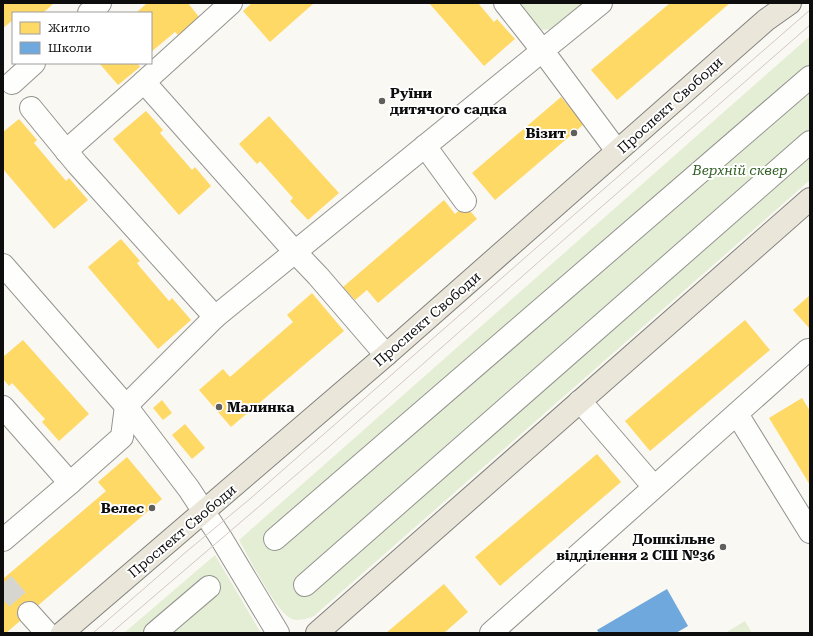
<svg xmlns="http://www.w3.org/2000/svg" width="813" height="636" font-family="'Roboto Serif',serif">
<rect width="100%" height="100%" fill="#faf8f2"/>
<g fill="#e4eed4">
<path d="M 513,3 L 587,3 L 551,29 L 543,30 L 536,26 Z"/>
<path d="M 810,36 L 810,180 L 314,616 C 306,619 297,622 290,618 C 276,611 248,556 239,540 Z"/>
<path d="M 215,555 L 261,633 L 124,633 Z"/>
<path d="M 745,621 L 752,633 L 725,633 Z"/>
</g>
<g fill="#ffd966">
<path d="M 3,3 L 54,3 L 43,13 L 13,13 L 13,20 L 3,28 Z"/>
<path d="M 147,3 L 188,3 L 199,17 L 178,35 L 175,32 L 151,52 L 151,13 L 136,13 Z"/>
<path d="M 252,3 L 314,3 L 270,42 L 243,11 Z"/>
<path d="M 429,3 L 478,3 L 494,22 L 497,19 L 515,39 L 484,66 Z"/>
<path d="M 670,3 L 730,3 L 617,100 L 591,70 Z"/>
<path d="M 99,63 L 139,63 L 138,64 L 140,67 L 118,85 Z"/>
<path d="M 561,97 L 584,124 L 495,200 L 472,173 Z"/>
<path d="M 146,111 L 163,130 L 160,133 L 192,170 L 195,167 L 211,186 L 179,215 L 113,139 Z"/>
<path d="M 269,116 L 339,193 L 308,220 L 290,201 L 293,198 L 260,161 L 257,164 L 239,144 Z"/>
<path d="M 19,119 L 37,140 L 34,143 L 66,181 L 69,178 L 88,200 L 54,229 L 3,169 L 3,132 Z"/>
<path d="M 444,200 L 455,214 L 465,205 L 477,219 L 378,303 L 367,290 L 355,300 L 343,287 Z"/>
<path d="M 121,239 L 140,261 L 137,263 L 140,267 L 169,301 L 172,298 L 191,320 L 158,349 L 88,267 Z"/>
<path d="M 312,293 L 344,331 L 231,427 L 199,390 L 223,369 L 230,377 L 293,322 L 287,315 Z"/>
<path d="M 810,295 L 810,329 L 793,310 Z"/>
<path d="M 745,320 L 770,350 L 650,451 L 625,421 Z"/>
<path d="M 23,340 L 89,414 L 59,441 L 42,422 L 45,419 L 12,383 L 9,386 L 3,379 L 3,357 Z"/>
<path d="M 802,398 L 810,411 L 810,485 L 769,418 Z"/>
<path d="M 162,400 L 172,413 L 163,420 L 153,408 Z"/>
<path d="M 185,424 L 205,448 L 192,459 L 172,435 Z"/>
<path d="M 597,454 L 621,482 L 500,586 L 475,557 Z"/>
<path d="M 127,457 L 162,499 L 6,633 L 3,633 L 3,579 L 106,491 L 98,482 Z"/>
<path d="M 444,584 L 468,612 L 444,633 L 386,633 Z"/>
</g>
<path fill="#6fa8dc" d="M 667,589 L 688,626 L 676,633 L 599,633 L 597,630 Z"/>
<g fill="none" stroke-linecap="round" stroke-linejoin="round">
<path stroke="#d6d5d0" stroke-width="22" stroke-dasharray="22 11" stroke-linecap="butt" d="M 3,583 L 29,613"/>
<defs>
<g id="minor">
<path d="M 505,3 L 542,50 L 617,151"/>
<path d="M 89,13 L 100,3"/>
<path d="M 144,82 L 231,3"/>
<path d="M 12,83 L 34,63"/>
<path d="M 31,108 L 77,164 L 215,317"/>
<path d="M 425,146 L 465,201"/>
<path d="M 66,151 L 144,82 L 295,252 L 318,276 L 386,355"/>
<path d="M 3,265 L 126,406 L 189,489 L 221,538 L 278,633"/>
<path d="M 580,401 L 654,487"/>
<path d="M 3,407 L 70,483 L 122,437 L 126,406 L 215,317 L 601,3"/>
<path d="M 737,414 L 810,532"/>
<path d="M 275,539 L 810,77"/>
<path d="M 3,540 L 70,483"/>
<path d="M 305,585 L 810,142"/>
<path d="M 29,613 L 47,633"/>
<path d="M 155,633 L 209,587"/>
<path d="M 491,633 L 808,350 L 810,350"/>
</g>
<g id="major">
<path d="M 62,633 L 386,355 L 766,20 L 790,3"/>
<path d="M 317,633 L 810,199"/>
</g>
</defs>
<use href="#minor" stroke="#949390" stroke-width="24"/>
<use href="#major" stroke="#81807d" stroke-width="24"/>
<use href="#minor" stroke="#fefefd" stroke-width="22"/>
<use href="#major" stroke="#eae6da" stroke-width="22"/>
<g stroke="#d5c6c7" stroke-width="1">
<path d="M 93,633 L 186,552 L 251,498 L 560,227 L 810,10"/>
<path d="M 111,633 L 331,445 L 568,236 L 810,25"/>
</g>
</g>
<g fill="#605f5d" stroke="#fff" stroke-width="1.5">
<circle cx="382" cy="101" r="4"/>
<circle cx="574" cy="133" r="4"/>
<circle cx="219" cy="407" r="4"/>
<circle cx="152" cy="508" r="4"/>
<circle cx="723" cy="547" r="4"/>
</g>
<g text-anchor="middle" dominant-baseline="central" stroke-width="4" stroke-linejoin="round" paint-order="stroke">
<g font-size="14" font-weight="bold" fill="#0d0d0d" stroke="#fff" text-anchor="end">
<text x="390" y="93" text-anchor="start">Руїни<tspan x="390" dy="16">дитячого садка</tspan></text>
<text x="566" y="133">Візит</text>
<text x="227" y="407" text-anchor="start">Малинка</text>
<text x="144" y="508">Велес</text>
<text x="715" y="539">Дошкільне<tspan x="715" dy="16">відділення 2 СШ №36</tspan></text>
</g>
<g font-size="14" fill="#0d0d0d" stroke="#fff">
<text transform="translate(670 105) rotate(-42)">Проспект Свободи</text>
<text transform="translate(427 319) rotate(-41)">Проспект Свободи</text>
<text transform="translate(182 531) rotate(-40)">Проспект Свободи</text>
</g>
<g font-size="14" font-style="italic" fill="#315f24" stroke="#fff">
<text x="740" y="170">Верхній сквер</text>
</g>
</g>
<rect width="813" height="636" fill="none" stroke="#0d0d0d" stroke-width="8"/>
<rect x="12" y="12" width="140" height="52" fill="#ffffff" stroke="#9e9e9e"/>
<rect x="20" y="22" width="20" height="12" fill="#ffd966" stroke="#9e9e9e"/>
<text x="48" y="32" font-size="12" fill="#0d0d0d">Житло</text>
<rect x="20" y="42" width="20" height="12" fill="#6fa8dc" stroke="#9e9e9e"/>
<text x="48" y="52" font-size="12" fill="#0d0d0d">Школи</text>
</svg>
